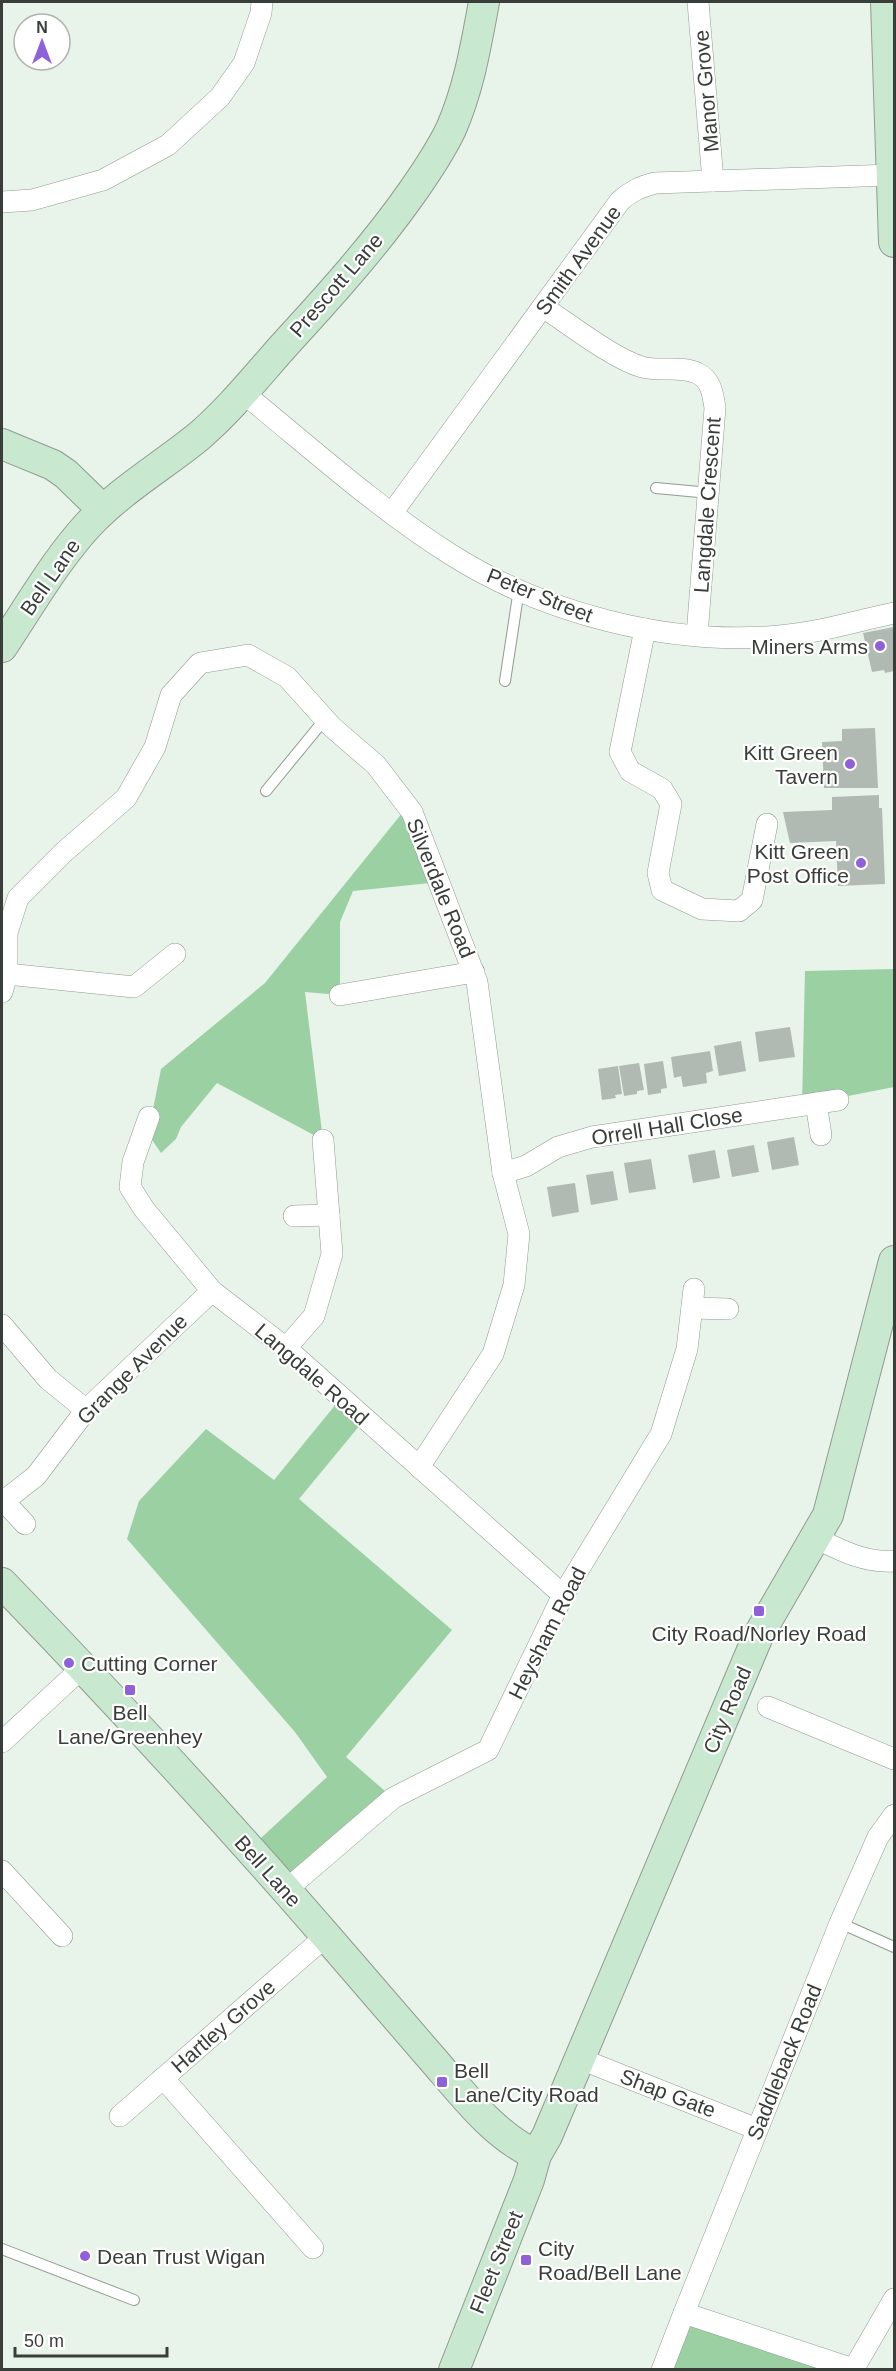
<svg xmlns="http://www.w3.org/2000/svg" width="896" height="2371" font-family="Helvetica,sans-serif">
<rect width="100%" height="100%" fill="#e8f3e9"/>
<g fill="#9bd0a3">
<path d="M 407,807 L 440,882 L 353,891 L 340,922 L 340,995 L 305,992 L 323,1140 L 217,1083 L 181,1127 L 176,1139 L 161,1153 L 148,1134 L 161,1069 L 265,983 Z"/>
<path d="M 894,969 L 894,1087 L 802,1105 L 805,971 Z"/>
<path d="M 341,1398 L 365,1419 L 299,1499 L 452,1630 L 346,1757 L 393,1798 L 286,1890 L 249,1849 L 327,1777 L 295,1732 L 127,1539 L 139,1501 L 206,1429 L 274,1480 Z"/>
<path d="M 680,2323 L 838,2363 L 838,2370 L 662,2370 Z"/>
</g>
<g fill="#b1bab2">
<path d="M 894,627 L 894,671 L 885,673 L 884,670 L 872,672 L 863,633 Z"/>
<path d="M 875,728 L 878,788 L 824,788 L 822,742 L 842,741 L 842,729 Z"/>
<path d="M 879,795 L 879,808 L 882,808 L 885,884 L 838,886 L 836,841 L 790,843 L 783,812 L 832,810 L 832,797 Z"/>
<path d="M 790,1027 L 795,1057 L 759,1062 L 755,1032 Z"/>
<path d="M 741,1041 L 746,1071 L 719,1076 L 714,1046 Z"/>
<path d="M 710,1051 L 713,1071 L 706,1073 L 707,1083 L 683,1087 L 681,1076 L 674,1078 L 671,1057 Z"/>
<path d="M 663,1061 L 667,1088 L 661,1089 L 661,1093 L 648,1095 L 644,1064 Z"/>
<path d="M 639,1063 L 644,1090 L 637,1091 L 637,1094 L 624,1096 L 619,1066 Z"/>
<path d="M 618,1066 L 622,1094 L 615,1095 L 616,1098 L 602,1100 L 598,1069 Z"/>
<path d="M 794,1137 L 799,1165 L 772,1170 L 767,1142 Z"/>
<path d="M 754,1145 L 759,1172 L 732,1177 L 727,1150 Z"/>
<path d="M 715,1150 L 720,1178 L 693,1183 L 688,1155 Z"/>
<path d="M 651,1159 L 656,1189 L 629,1193 L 624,1163 Z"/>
<path d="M 613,1171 L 618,1200 L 591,1205 L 586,1175 Z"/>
<path d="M 575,1183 L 579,1212 L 552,1217 L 547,1187 Z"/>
</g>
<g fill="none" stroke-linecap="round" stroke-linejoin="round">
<defs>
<g id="lane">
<path d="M 656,488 L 710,493"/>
<path d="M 505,681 L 519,589"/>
<path d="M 266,791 L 325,719"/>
<path d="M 840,1923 L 894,1947"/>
<path d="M 2,2249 L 134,2300"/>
</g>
<g id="street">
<path d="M 698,2 L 713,181"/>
<path d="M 2,202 L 32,200 L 103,180 L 168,145 L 220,97 L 244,63 L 261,13 L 262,2"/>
<path d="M 543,307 C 569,324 614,359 642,367 C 659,372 680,365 697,373 C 711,379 713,394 715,408 L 697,635"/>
<path d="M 242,392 C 310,447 376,507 450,554 C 543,613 669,646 779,636 C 818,633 856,621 894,613"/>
<path d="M 392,513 L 620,201 C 631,191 640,187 655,183 L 892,175"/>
<path d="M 645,629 L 620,752 L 630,771 L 662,789 L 671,804 L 658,873 L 662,890 L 702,909 L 739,911 L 752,900 L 767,824"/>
<path d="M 7,974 L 134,987 L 175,954"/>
<path d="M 2,992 L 7,974 L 7,933 L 18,898 L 64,852 L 126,798 L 155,747 L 171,695 L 200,663 L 248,655 L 287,677 L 332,727 L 376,765 L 412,812 L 477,982 L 503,1173 L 519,1234 L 514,1285 L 493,1354 L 419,1467"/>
<path d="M 340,995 L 474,972"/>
<path d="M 816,1103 L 821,1135"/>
<path d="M 149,1117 L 133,1162 L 130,1187 L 144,1209 L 212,1291 L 286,1348 L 563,1595"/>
<path d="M 503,1173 L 526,1166 L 558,1147 L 592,1137 L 838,1100"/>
<path d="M 294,1216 L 329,1215"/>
<path d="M 692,1308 L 728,1309"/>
<path d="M 2,1325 L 48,1379 L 86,1410"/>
<path d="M 286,1348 L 314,1316 L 332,1254 L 323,1140"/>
<path d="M 2,1499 L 25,1524"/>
<path d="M 4,1501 L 36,1476 L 86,1410 L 212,1291"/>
<path d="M 814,1537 C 840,1550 864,1563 894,1561"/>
<path d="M 768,1707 L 894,1759"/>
<path d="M 2,1742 L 83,1667"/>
<path d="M 2,1871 L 62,1936"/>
<path d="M 286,1890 L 393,1798 L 488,1750 L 563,1595 L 661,1434 L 687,1349 L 694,1289"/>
<path d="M 578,2058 L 757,2129"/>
<path d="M 163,2078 L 313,2248"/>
<path d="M 120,2116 L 326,1936"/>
<path d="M 684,2313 L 840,1923 L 878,1837 L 894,1815"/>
<path d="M 662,2370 L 684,2313 L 853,2369"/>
<path d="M 853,2370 L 894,2299"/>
</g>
<g id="secondary">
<path d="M 886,2 L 894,242"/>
<path d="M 2,444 L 53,465 L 66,474 L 103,510"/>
<path d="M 2,647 C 29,607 55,561 88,525 C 121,490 161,467 198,437 C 231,409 259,373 288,341 C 332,293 376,244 413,191 C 427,171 441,150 451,129 C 469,88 476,45 484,2"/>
<path d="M 2,1583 C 113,1698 222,1816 327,1937 C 361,1976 394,2015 428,2054 C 460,2090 491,2134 536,2155"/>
<path d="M 454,2370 L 529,2180 L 536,2155 L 547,2136 L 758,1636 L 828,1515 L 894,1261"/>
</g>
</defs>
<use href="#lane" stroke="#919b92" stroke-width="12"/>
<use href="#street" stroke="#919b92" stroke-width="22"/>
<use href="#secondary" stroke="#919b92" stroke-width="32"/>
<use href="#lane" stroke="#fff" stroke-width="10"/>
<use href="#street" stroke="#fff" stroke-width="21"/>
<use href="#secondary" stroke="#c8e8d0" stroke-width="30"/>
</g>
<g fill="#8e60da" stroke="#fff" stroke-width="2">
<circle cx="880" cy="646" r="6"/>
<circle cx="850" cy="764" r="6"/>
<circle cx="861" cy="863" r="6"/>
<rect x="753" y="1605" width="12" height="12" rx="3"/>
<circle cx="69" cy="1663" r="6"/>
<rect x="124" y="1684" width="12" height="12" rx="3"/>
<rect x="436" y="2076" width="12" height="12" rx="3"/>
<circle cx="85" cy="2256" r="6"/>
<rect x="520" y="2254" width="12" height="12" rx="3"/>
</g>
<g text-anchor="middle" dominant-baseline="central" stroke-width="4.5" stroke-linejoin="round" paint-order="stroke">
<g font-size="21" fill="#3a3e3a" stroke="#fff">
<text transform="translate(706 91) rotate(-95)">Manor Grove</text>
<text transform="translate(578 260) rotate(-54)">Smith Avenue</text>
<text transform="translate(336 285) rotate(-49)">Prescott Lane</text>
<text transform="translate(707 505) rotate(-86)">Langdale Crescent</text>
<text transform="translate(50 577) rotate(-55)">Bell Lane</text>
<text transform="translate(540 595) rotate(22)">Peter Street</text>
<text transform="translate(441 888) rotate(68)">Silverdale Road</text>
<text transform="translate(667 1126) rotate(-9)">Orrell Hall Close</text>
<text transform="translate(132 1369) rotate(-45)">Grange Avenue</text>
<text transform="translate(312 1374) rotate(41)">Langdale Road</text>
<text transform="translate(547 1633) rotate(-63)">Heysham Road</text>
<text transform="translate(727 1710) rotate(-67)">City Road</text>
<text transform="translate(268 1871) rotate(48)">Bell Lane</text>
<text transform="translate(223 2026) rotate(-41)">Hartley Grove</text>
<text transform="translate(784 2062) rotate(-68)">Saddleback Road</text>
<text transform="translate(668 2093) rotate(21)">Shap Gate</text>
<text transform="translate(496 2262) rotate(-68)">Fleet Street</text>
</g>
<g font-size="21" fill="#3a3e3a" stroke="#fff" text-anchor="start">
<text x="868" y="646" text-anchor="end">Miners Arms</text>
<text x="838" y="752" text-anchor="end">Kitt Green<tspan x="838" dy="24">Tavern</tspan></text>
<text x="849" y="851" text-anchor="end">Kitt Green<tspan x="849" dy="24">Post Office</tspan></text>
<text x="759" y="1633" text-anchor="middle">City Road/Norley Road</text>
<text x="81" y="1663">Cutting Corner</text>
<text x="130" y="1712" text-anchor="middle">Bell<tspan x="130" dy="24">Lane/Greenhey</tspan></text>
<text x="454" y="2070">Bell<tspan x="454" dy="24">Lane/City Road</tspan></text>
<text x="538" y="2248">City<tspan x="538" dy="24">Road/Bell Lane</tspan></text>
<text x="97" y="2256">Dean Trust Wigan</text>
</g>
</g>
<rect width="896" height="2371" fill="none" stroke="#3a3e3a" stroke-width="6"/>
<g transform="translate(42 42)"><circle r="28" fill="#ffffff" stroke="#b0b2b0" stroke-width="1.5"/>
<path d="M0-4.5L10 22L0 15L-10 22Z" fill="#8e60da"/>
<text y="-9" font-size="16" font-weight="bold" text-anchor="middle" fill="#3a3e3a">N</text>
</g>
<path d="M15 2347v9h152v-9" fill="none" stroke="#3a3e3a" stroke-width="3"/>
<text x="24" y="2347" font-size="18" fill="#3a3e3a" stroke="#ffffff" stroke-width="4.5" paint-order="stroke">50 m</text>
</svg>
